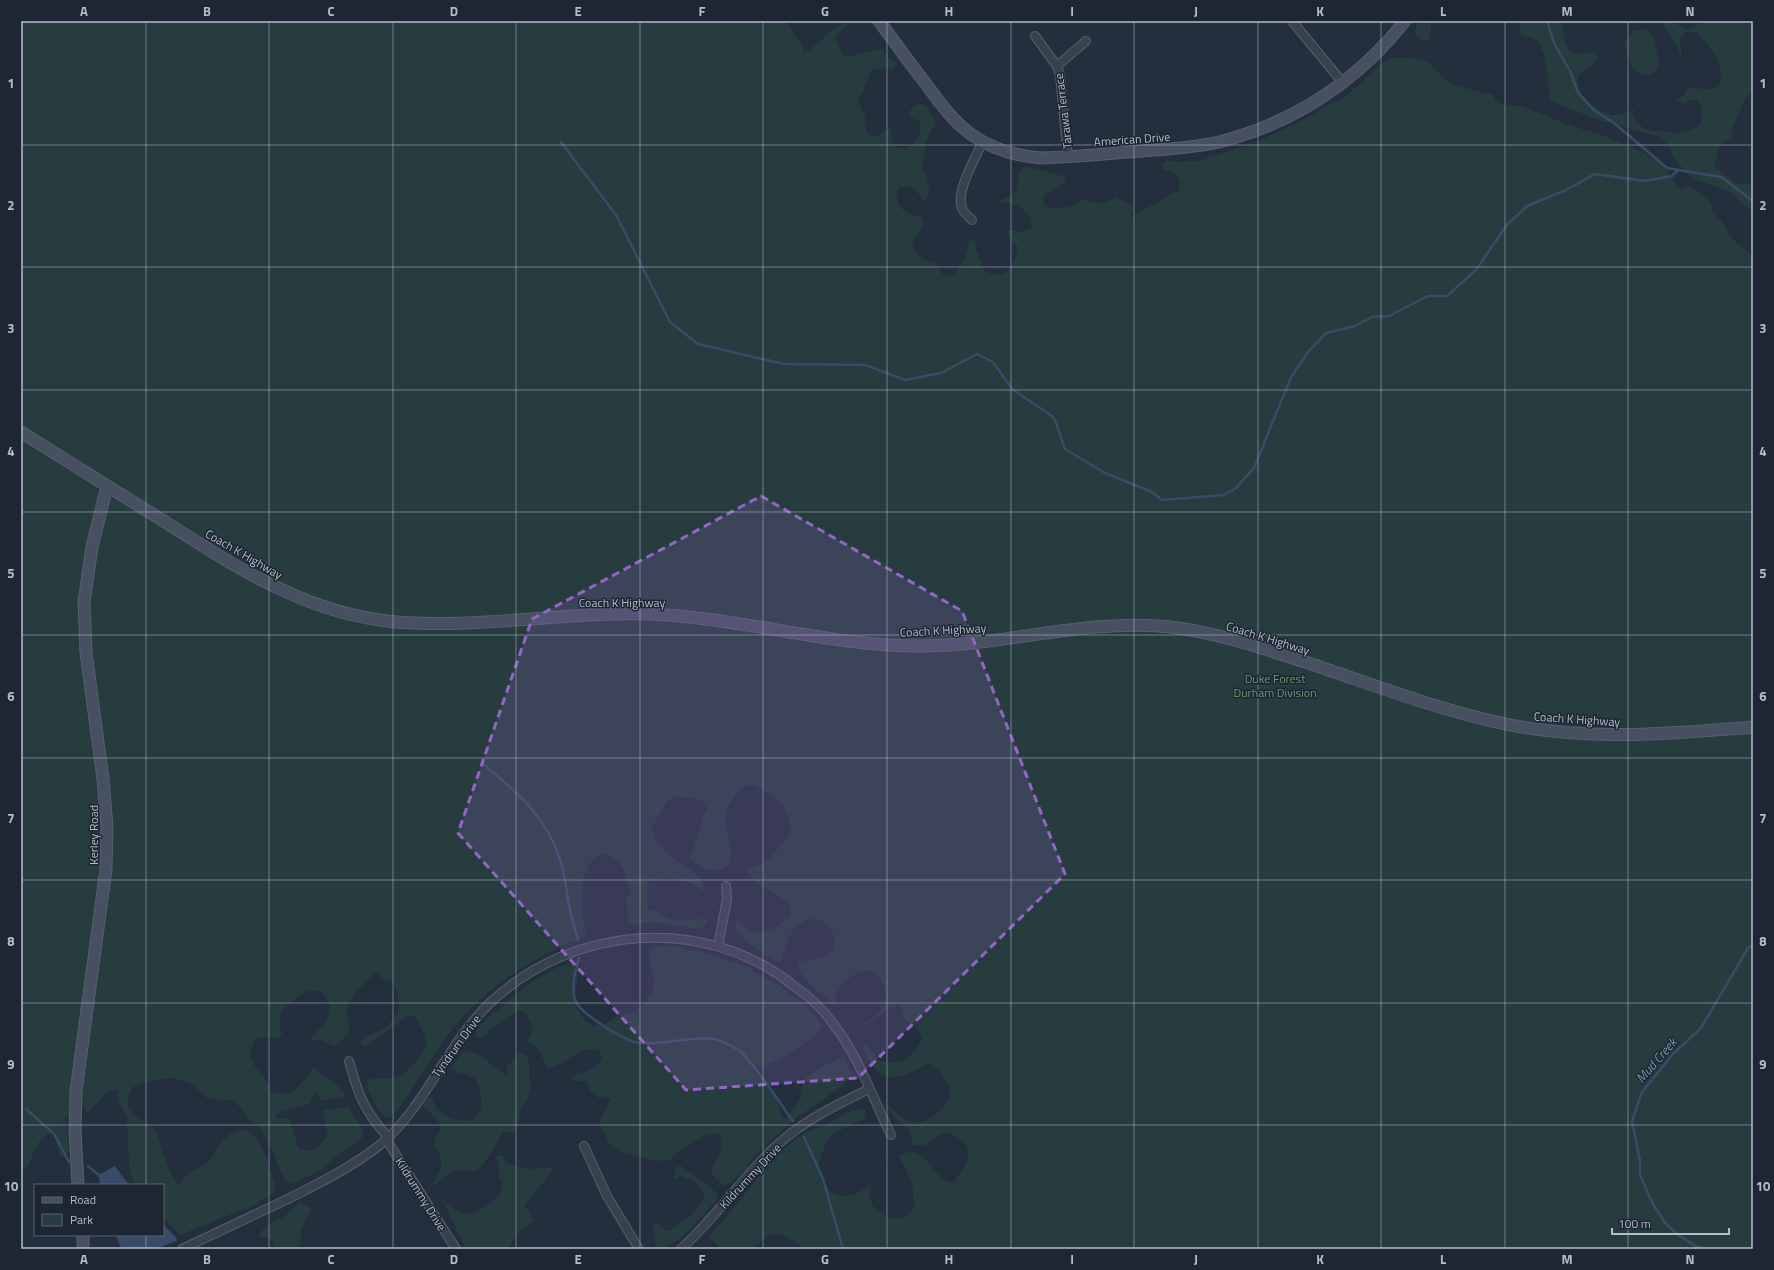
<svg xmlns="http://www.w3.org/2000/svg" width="1774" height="1270" font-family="'Titillium Web',sans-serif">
<rect width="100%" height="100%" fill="#242f3e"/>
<g fill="#263c3f">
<path d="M 21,21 L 787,21 L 798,41 L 802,43 L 804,53 C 820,45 831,25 851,21 L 835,36 L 840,50 L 845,57 L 883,49 L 885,54 L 896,63 L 894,68 L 872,69 L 863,91 L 858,99 L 859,103 L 865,117 L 866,129 L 869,136 L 875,137 L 892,126 C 886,164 927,148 919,121 L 912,118 L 908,114 L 913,107 L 920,104 L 926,106 L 936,123 L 926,140 L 922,169 L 926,177 L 930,192 L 925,201 C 915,191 917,185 900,187 L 896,194 C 900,212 905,213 922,217 L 924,223 L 912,243 C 916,255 924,261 936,263 L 944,276 L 951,277 C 963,267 965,255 970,241 L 975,240 L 976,250 L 985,271 C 1006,282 1015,265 1018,247 L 1011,241 L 1006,232 L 1011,230 L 1020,232 L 1031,228 C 1033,209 1014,203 999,202 L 1016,192 L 1019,172 L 1025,166 L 1066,177 L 1065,182 L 1044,195 L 1043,201 L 1047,207 C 1059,209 1073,209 1082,199 C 1091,205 1109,205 1117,196 C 1122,202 1128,203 1134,209 L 1131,217 L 1179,190 L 1180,180 L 1173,173 L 1163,169 L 1162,164 L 1167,161 L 1177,162 L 1198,161 L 1250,145 L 1299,122 L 1346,96 L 1378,67 L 1389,58 L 1410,58 L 1428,62 L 1446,80 L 1454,85 L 1493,95 L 1497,102 L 1505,106 L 1522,106 L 1566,124 L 1610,138 L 1646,154 L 1663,166 L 1678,186 L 1683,189 L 1686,185 L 1691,186 L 1711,202 L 1713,213 C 1723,219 1726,231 1734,240 C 1741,247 1749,250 1753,260 L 1753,1249 L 803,1249 C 796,1241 780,1229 768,1235 C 763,1238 759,1245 754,1249 L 721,1249 L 709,1236 C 718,1226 728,1215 737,1204 C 756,1181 772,1157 796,1139 C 807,1131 818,1128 829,1123 C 840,1118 853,1106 865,1110 L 865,1118 L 830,1135 C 826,1144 820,1155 819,1164 C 818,1169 819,1175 821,1179 C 830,1200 851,1200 867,1187 C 873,1183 877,1165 883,1158 C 878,1169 869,1184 870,1197 C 870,1211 893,1224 906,1216 C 909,1214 912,1209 914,1206 L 912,1183 L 899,1155 C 903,1154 908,1152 912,1152 C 930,1154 935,1181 953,1182 C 964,1170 978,1150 959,1138 C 955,1136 950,1132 945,1133 C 938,1134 933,1141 927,1144 C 923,1146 918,1145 914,1145 L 908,1129 L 898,1121 L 883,1103 C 894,1106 898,1118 908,1121 C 927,1128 945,1108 951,1093 C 946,1080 942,1070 929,1063 C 914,1071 890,1087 875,1069 C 870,1063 866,1055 862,1048 L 865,1045 L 873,1052 L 879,1061 C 900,1066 911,1058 922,1040 C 920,1029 913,1024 904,1019 L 902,1009 L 898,1005 C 884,1010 875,1022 861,1026 C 867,1021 880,1013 884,1005 C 889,994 882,976 870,971 C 860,968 844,981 839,989 C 836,994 835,1000 835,1006 C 825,997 796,976 797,962 L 820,958 L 834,950 C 838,938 829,919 814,919 C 806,919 800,923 793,928 L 782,960 L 778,963 C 763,953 745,943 735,927 L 737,919 C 741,922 745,928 749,930 C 763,936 781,925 791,916 L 789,904 C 776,892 753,887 746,869 C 766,868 782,846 791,829 C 789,816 783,800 770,794 C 764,792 760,788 754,786 C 740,781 728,804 726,816 C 722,832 747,871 713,870 C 704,870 695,864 689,858 L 693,852 L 701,821 L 707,809 L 703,801 L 678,796 L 668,801 L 652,827 C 657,862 699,861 706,892 C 683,878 673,876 648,881 C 645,891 649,900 648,910 C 661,911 661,916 671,919 C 684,923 695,917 708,920 L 706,925 L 698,929 L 652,922 L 629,925 L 626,898 L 631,893 C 627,881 624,865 613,857 C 610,855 604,855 601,854 L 590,863 L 582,881 L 582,916 L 586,931 L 584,937 C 533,957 485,987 451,1031 C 433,1054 418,1081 401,1106 L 391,1117 L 385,1117 C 377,1109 371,1097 367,1086 L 369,1080 C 377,1077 383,1079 391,1078 C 409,1076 418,1058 427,1045 L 424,1034 L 414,1015 L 408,1016 L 366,1046 L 360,1043 C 366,1034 376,1034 384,1028 C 403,1015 402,998 391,980 L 383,979 L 376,973 C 368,977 347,1001 347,1010 C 346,1017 349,1025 350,1032 L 335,1047 L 324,1041 L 312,1040 L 312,1036 C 328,1021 338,1011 321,991 L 307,990 L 288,1004 L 281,1012 L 279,1024 L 282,1034 L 277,1038 L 258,1037 C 238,1060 263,1070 271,1091 C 292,1101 303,1082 314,1067 C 324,1078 337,1081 346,1095 L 341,1098 L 321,1100 L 315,1093 L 311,1099 L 310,1104 L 279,1112 L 275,1118 L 290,1119 L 298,1148 C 311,1155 319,1146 328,1136 L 323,1114 L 324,1110 L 348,1107 L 360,1126 L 363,1135 L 360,1140 L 335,1157 L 320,1171 L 298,1181 L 289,1183 L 284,1180 L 272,1149 L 260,1128 L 250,1120 L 235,1101 L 207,1098 L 190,1083 L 174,1078 L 158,1079 L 133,1087 L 129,1093 L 128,1107 L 139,1119 L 153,1127 L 158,1137 L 169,1170 L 178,1185 C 181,1182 184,1177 189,1174 C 195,1170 204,1166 209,1161 C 215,1155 217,1146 223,1140 C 256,1107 267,1164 276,1186 L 274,1193 L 254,1205 L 180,1235 L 163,1219 L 163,1185 L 136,1185 L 133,1181 L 129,1167 L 127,1117 L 119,1103 L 117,1089 L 105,1094 L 88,1112 L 85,1111 L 84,1106 L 65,1117 L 69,1150 L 66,1156 L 60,1156 L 56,1138 L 53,1133 C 37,1136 34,1153 28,1166 L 21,1169 Z"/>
<path d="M 1420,21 L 1431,21 L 1430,39 L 1426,41 L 1420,39 L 1415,33 L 1416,27 Z"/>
<path d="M 1519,21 L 1562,21 C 1563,33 1564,54 1580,54 C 1587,54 1588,51 1596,53 L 1599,58 L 1578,76 C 1578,80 1578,85 1579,88 C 1584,101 1603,116 1617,115 C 1623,115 1629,111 1635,109 L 1632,114 C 1634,119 1641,128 1647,130 C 1651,131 1658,131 1663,131 C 1669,132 1675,133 1681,133 C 1701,131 1708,116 1697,100 L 1691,100 L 1685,103 L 1676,100 L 1683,96 L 1688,87 L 1712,90 L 1720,85 C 1727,66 1709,46 1697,32 L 1686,32 L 1680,40 L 1682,62 L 1678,49 L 1661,21 L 1670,21 L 1686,29 L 1693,27 L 1702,21 L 1753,21 L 1753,91 L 1746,97 L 1733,126 L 1731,134 L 1734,140 C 1718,136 1717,155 1715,167 L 1736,183 L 1753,185 L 1753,212 L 1728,191 L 1693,179 L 1676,161 L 1670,148 L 1661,137 L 1599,120 L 1550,101 C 1548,86 1548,51 1536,40 C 1532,37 1526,36 1521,35 Z"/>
<path d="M 1644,29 L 1648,30 L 1653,36 L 1660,64 C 1655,72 1652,75 1643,76 L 1632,66 L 1624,44 L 1633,31 Z"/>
<path d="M 673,946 L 703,952 L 746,966 L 782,987 L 812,1011 L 823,1026 C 812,1043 772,1065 753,1069 L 777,1100 L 782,1118 L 787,1117 C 791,1112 797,1105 800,1099 C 803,1092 800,1084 806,1078 C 816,1066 831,1064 843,1056 L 852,1073 L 849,1079 L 840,1088 L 797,1117 L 755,1155 L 744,1171 L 731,1183 L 724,1185 L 715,1179 L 711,1170 C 717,1160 724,1147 721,1136 L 716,1133 L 706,1135 L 684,1148 L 670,1160 L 656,1161 L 621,1152 L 610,1145 L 599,1122 L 611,1099 L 607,1096 L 599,1098 L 591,1092 L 587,1081 L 574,1081 L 571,1076 C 585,1072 597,1071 602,1056 L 598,1049 C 578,1046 565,1066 547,1068 L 539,1049 L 527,1042 C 535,1031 533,1016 519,1010 L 492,1028 L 484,1037 L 479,1039 L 475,1036 L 476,1031 L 481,1024 L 527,985 L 552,970 L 574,961 L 578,963 C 581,990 563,1006 593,1026 L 605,1024 L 614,1017 L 635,1012 L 645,1003 L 652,993 L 654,980 L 648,952 L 652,947 Z"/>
<path d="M 463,1051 C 483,1050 491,1069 508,1075 L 506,1068 L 519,1053 L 526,1054 L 529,1062 L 530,1090 L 526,1102 L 521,1109 L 515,1136 L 512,1133 L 504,1132 L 482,1166 L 476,1171 L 455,1170 L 436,1184 L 430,1187 C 443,1167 446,1166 434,1144 L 436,1137 L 441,1129 L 439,1122 L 423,1105 L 426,1099 L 431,1097 C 438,1115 453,1123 472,1120 L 481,1109 C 481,1099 482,1083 472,1077 C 466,1073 457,1073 450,1070 Z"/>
<path d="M 499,1155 L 504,1157 C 509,1173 538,1168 552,1168 C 548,1184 532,1191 525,1206 L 535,1221 C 521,1227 516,1236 508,1249 L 467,1249 L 460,1238 L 443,1200 C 450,1205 456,1211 465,1213 C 477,1214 494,1203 500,1194 C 502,1191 502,1185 503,1181 L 498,1178 L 500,1169 L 496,1156 Z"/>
<path d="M 681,1166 C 689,1172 717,1188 718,1198 C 704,1213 678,1249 656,1249 L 653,1225 L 658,1224 L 664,1230 L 669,1231 C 683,1223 697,1210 705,1197 C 702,1184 692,1180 681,1176 L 674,1179 L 676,1167 Z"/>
<path d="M 300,1202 L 310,1207 L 311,1210 L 301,1229 L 300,1249 L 276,1249 L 272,1241 L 266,1237 L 261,1239 L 259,1236 L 266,1225 L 285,1216 Z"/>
</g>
<g fill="#394c67">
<path d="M 115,1166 L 129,1185 L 100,1185 L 99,1175 Z"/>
<path d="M 163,1224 L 178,1240 L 156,1249 L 121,1249 L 116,1235 L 163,1235 Z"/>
</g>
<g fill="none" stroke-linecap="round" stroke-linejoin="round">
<g stroke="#394c67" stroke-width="2.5">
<path d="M 1548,21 L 1549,28 L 1555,45 L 1570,71 L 1578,93 L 1594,110 L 1614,123 L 1667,168 L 1721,177 L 1753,201"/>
<path d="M 561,142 L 616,215 L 670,322 L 698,344 L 784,364 L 865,365 L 905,380 L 941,373 L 977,354 L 993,362 L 1012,389 L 1052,416 L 1056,423 L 1065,449 L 1105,473 L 1152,492 L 1162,500 L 1223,495 L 1235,489 L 1254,468 L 1291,377 L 1308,352 L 1326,333 L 1355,326 L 1372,317 L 1389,316 L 1428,296 L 1447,296 L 1476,270 L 1506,226 L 1527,206 L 1566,190 L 1595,174 L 1645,181 L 1672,176 L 1677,171"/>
<path d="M 482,763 C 516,792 545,814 560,859 C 565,873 566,890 569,905 C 571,917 575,929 578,940"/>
<path d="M 579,958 C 575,971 571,986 575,1000 C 580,1014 625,1041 639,1043 C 663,1046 700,1033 721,1041 C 727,1044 735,1047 740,1051 C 760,1071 776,1098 793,1121"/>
<path d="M 26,1109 L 54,1134 L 69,1162"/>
<path d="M 804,1137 L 823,1179 L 843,1249"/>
<path d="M 88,1166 L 100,1176"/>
<path d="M 1708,1249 L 1697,1247 L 1678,1235 L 1665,1223 L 1653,1204 L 1640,1175 L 1640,1161 L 1632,1121 L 1642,1092 L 1673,1054 L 1701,1028 L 1748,948 L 1753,946"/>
</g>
<defs>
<g id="street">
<path d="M 1292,21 L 1343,83"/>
<path d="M 1035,36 L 1057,66 L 1060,75 L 1068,157"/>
<path d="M 1057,66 L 1086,41"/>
<path d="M 972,220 C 969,217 964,213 962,208 C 955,192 976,157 983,141"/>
<path d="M 718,946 L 727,899 L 726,886"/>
<path d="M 349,1061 C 358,1094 364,1111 388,1137"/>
<path d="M 386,1139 L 456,1249"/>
<path d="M 584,1146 L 607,1196 L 639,1249"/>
<path d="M 182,1249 C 218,1232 254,1215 290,1198 C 321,1182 354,1166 381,1144 C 427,1105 447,1043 491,1002 C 573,925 705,914 794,986 C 808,996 821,1007 831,1021 C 858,1054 872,1097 891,1135"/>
<path d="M 681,1249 C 716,1218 741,1178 776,1146 C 803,1121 836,1105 869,1089"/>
</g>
<g id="secondary">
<path d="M 879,21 C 894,41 908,61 923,80 C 938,100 952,121 972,135 C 992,149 1017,156 1041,158 C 1074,157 1107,154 1141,151 C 1167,149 1193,148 1219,142 C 1294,123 1357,81 1405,21"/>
<path d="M 21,432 C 70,463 118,493 167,523 C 239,569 309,615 397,622 C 487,629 577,609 668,615 C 752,621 835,646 919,646 C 1004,646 1086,618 1171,627 C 1219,633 1266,649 1311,664 C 1371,684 1431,707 1492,721 C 1578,742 1666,734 1753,727"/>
<path d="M 78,1185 L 75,1130 L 76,1091 L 106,869 L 107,826 L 103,779 L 86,652 L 84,602 L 92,547 L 107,486"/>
<path d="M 83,1235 L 83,1249"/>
</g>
</defs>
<use href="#street" stroke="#565f6c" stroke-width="10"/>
<use href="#secondary" stroke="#565f6c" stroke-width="13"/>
<use href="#street" stroke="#38414e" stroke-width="8"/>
<use href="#secondary" stroke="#465061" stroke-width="11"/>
</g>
<path fill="#9266c3" fill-opacity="0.2" stroke="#9266c3" stroke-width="3" stroke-dasharray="8 5" stroke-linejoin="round" d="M 761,496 L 962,611 L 1065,874 L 858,1078 L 686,1090 L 458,833 L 532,619 Z"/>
<path fill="none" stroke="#b4bcc9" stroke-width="1" stroke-opacity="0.55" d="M 146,21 L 146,1185M 269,21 L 269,1249M 393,21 L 393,1249M 516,21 L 516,1249M 640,21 L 640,1249M 763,21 L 763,1249M 887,21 L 887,1249M 1011,21 L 1011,1249M 1134,21 L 1134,1249M 1258,21 L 1258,1249M 1381,21 L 1381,1249M 1505,21 L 1505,1249M 1628,21 L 1628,1249M 21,145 L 1753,145M 21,267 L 1753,267M 21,390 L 1753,390M 21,512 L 1753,512M 21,635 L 1753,635M 21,758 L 1753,758M 21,880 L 1753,880M 21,1003 L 1753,1003M 21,1125 L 1753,1125M 146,1235 L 146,1249"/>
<g text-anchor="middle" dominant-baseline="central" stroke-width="3" stroke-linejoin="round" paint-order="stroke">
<g font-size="12" fill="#b4bcc9" stroke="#1d2633">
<text transform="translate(1063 111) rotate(-97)">Tarawa Terrace</text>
<text transform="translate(1132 139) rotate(-4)">American Drive</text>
<text transform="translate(244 554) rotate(30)">Coach K Highway</text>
<text x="622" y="602">Coach K Highway</text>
<text transform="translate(943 630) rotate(-3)">Coach K Highway</text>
<text transform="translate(1268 638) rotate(17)">Coach K Highway</text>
<text transform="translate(1577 719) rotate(4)">Coach K Highway</text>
<text transform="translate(93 835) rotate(-90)">Kerley Road</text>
<text transform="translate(456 1046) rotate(-54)">Tyndrum Drive</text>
<text transform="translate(750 1176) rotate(-47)">Kildrummy Drive</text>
<text transform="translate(421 1194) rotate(58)">Kildrummy Drive</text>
</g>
<g font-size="12" fill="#6b9a76" stroke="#1d2633">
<text x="1275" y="678">Duke Forest<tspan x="1275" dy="14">Durham Division</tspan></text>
</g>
<g font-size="13" font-style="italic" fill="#7c92b1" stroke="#1d2633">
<text transform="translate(1656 1060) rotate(-49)">Mud Creek</text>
</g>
</g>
<rect width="1774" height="1270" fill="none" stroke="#1d2633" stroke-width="44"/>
<rect x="34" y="1184" width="130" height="52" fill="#1d2633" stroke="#59626f"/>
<rect x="42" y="1197" width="20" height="6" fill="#465061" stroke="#59626f"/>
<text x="70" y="1204" font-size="12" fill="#b4bcc9">Road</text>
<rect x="42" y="1214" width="20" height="12" fill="#263c3f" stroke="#59626f"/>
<text x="70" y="1224" font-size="12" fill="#b4bcc9">Park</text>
<path d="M1612 1228v6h117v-6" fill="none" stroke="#b4bcc9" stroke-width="2"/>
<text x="1618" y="1228" font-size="12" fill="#b4bcc9" stroke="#1d2633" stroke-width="3" paint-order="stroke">100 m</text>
<rect x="22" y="22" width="1730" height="1226" fill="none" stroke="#b4bcc9" stroke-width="1.5"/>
<g font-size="13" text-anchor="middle" font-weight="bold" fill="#b4bcc9">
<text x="84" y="16">A</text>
<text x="207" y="16">B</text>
<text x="331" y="16">C</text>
<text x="454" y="16">D</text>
<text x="578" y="16">E</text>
<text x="702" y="16">F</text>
<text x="825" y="16">G</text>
<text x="949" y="16">H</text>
<text x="1072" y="16">I</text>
<text x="1196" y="16">J</text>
<text x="1320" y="16">K</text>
<text x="1443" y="16">L</text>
<text x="1567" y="16">M</text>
<text x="1690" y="16">N</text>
<text x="11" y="88">1</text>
<text x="1763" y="88">1</text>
<text x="11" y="210">2</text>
<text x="1763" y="210">2</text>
<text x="11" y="333">3</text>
<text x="1763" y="333">3</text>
<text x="11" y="456">4</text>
<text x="1763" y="456">4</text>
<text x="11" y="578">5</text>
<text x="1763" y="578">5</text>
<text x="11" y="701">6</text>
<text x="1763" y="701">6</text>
<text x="11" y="823">7</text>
<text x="1763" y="823">7</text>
<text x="11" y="946">8</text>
<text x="1763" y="946">8</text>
<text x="11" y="1069">9</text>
<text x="1763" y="1069">9</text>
<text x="11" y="1191">10</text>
<text x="1763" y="1191">10</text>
<text x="84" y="1264">A</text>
<text x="207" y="1264">B</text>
<text x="331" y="1264">C</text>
<text x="454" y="1264">D</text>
<text x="578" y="1264">E</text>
<text x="702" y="1264">F</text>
<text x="825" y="1264">G</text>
<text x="949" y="1264">H</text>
<text x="1072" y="1264">I</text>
<text x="1196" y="1264">J</text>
<text x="1320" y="1264">K</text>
<text x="1443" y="1264">L</text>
<text x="1567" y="1264">M</text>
<text x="1690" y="1264">N</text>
</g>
</svg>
